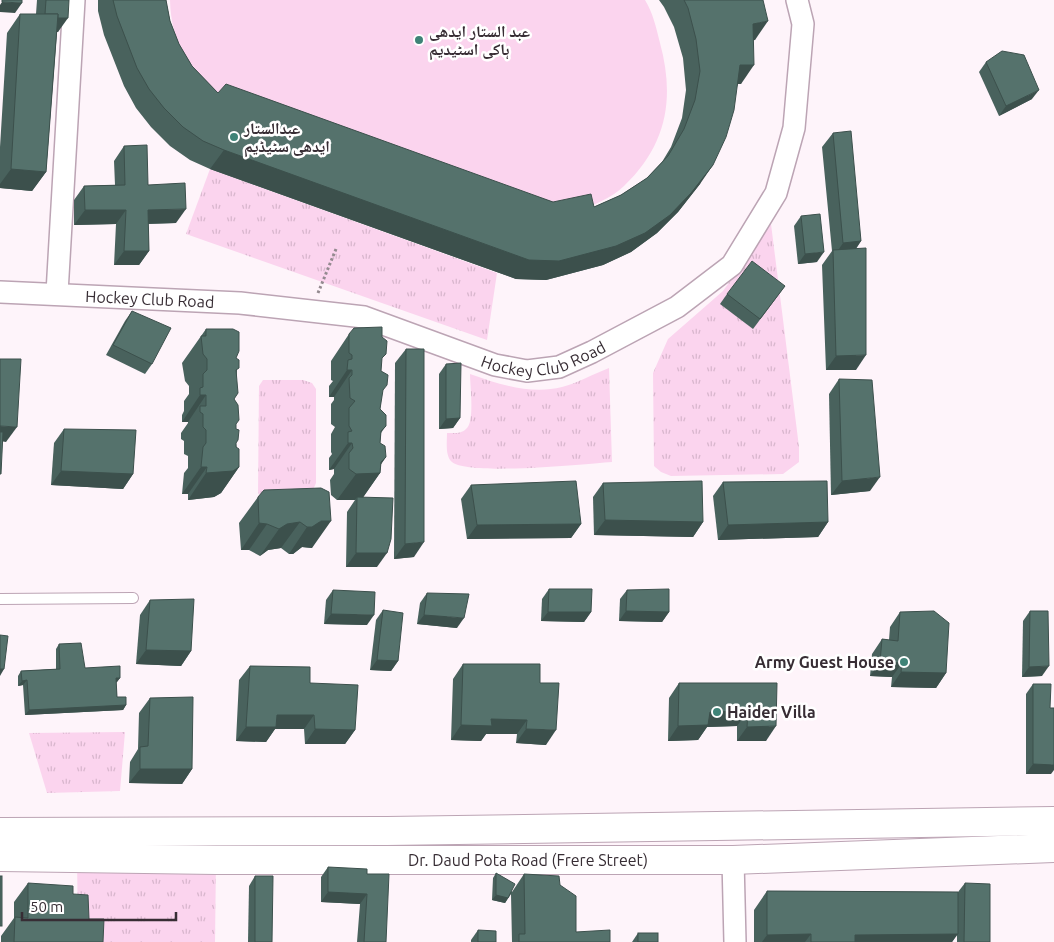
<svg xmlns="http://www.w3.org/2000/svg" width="1054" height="942" font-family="Ubuntu,'Noto Naskh Arabic',sans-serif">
<defs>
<pattern id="grass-tufts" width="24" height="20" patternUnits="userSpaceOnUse" patternTransform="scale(1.25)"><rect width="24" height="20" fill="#fbd4ee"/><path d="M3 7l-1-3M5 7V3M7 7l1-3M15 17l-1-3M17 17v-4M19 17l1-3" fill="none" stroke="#d8b6cd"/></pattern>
</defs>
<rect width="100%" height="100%" fill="#fef4fa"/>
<g fill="url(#grass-tufts)">
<path d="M 210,169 L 497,273 L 487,340 L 186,234 Z"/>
<path d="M 771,224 L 799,447 L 799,462 L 783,474 L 671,476 L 661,472 L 654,466 L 653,373 L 668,339 L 723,291 Z"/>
<path d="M 609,368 L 612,462 C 585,464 469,476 452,462 C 445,456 447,442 447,433 C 454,433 461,434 466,429 C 475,422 470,386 470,374 C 498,384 531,395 562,387 C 578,383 593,374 609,368 Z"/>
<path d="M 263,380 L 303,380 L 312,383 L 316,389 L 316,483 L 312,492 L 262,497 L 258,493 L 259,386 Z"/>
<path d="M 125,732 L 120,791 L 47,793 L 29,733 Z"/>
<path d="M 77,858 L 216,860 L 215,942 L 92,942 L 78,936 Z"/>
</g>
<path fill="#fbd4ee" d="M 170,0 L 645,0 C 653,13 656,27 660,43 C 675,98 667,145 624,186 C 612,198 592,205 578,213 L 213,103 C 191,67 171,45 170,0 Z"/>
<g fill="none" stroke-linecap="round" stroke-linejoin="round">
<defs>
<path id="lane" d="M 0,599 L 133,598"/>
<g id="street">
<path id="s1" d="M 0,292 L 240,303 L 364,317 L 495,365 L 527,371 L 559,367 L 592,352 L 677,307 L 732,265 L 776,193 L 794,128 L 803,24 L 797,0"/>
<path d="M 57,293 L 74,0"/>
<path d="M 733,860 L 735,942"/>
</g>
<g id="secondary">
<path d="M 0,832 L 387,831 L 1054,821"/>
<path id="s2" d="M 0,857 L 216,860 L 733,860 L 1054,848"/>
</g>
</defs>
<use href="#lane" stroke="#bca4b4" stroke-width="12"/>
<use href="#street" stroke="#bca4b4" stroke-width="24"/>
<use href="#secondary" stroke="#bca4b4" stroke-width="30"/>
<path stroke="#948a90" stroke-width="3" stroke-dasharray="2.5 2.5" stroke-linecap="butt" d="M 318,293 L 336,249"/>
<use href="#lane" stroke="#fff" stroke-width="10"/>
<use href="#street" stroke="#fff" stroke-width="21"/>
<use href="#secondary" stroke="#fff" stroke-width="28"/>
</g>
<g fill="#49625d">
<path d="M 37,0 L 69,0 L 58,32 L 57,32 L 46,172 L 32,191 L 0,188 L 0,147 L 7,33 L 20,14 L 36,14 Z"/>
<path d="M 98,0 L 166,0 L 170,21 L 179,44 L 192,66 L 218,93 L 553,202 L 594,207 L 621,195 L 647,178 L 662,162 L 671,147 L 682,118 L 686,90 L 683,58 L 674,27 L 664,7 L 659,0 L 763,0 L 755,40 L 753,40 L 741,84 L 738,84 L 700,184 L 678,212 L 657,233 L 631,252 L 603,265 L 546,280 L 516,279 L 210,169 L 190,160 L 170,146 L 151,127 L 136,108 L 124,86 L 104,35 L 98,11 Z"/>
<path d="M 986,62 L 1032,99 L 999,116 L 979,72 Z"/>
<path d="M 833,133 L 861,241 L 856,249 L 856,370 L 826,370 L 822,265 L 832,251 L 822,147 Z"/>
<path d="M 124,146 L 148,185 L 176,223 L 148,224 L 149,251 L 139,265 L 114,265 L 116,224 L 74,225 L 74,200 L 84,186 L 115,185 L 114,161 Z"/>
<path d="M 801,216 L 817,262 L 798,264 L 794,226 Z"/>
<path d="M 785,286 L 753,329 L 720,304 L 727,294 Z"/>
<path d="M 132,311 L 152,364 L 145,374 L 106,355 L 125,321 Z"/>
<path d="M 206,329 L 236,358 L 237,371 L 234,399 L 236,425 L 236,443 L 239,467 L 221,493 L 214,497 L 188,500 L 188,494 L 182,494 L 184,473 L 188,468 L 188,456 L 184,454 L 184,441 L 181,439 L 181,433 L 188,423 L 188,422 L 182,422 L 182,415 L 184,411 L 184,401 L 189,394 L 189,386 L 185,381 L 182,363 Z"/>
<path d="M 349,334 L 382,337 L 381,371 L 382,393 L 380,409 L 386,426 L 381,433 L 380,443 L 386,457 L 381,464 L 380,473 L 363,497 L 377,567 L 346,567 L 347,512 L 355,500 L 337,500 L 331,495 L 330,480 L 334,474 L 334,469 L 329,470 L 329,458 L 332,454 L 331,452 L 331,434 L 335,427 L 331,424 L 331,404 L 334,400 L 334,397 L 329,397 L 329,386 L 333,381 L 331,380 L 331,361 Z"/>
<path d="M 406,349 L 414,557 L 394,559 L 395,363 Z"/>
<path d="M 446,364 L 460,418 L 453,428 L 439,429 L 439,374 Z"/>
<path d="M 839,379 L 870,491 L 831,495 L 829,394 Z"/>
<path d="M 64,429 L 133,474 L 123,489 L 51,485 L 54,443 Z"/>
<path d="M 723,482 L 828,522 L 818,537 L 718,540 L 713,496 Z"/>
<path d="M 603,483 L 703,522 L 693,537 L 594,535 L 593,497 Z"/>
<path d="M 471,485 L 581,524 L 571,538 L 467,539 L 461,499 Z"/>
<path d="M 321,488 L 312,548 L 302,547 L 293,554 L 289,554 L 281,548 L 268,550 L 260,556 L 249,550 L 241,550 L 239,523 L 258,497 Z"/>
<path d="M 549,589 L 591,612 L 584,622 L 541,621 L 542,599 Z"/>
<path d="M 333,590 L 367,625 L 324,624 L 326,600 Z"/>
<path d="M 627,590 L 669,612 L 662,622 L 619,621 L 620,599 Z"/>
<path d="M 427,593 L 457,628 L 417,624 L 420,603 Z"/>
<path d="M 150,600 L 191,651 L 181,666 L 136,664 L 140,615 Z"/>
<path d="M 383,610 L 398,661 L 391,671 L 370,670 L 376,620 Z"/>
<path d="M 1030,611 L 1042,676 L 1022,677 L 1023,621 Z"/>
<path d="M 900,612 L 946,673 L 936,688 L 891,687 L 892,677 L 870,676 L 872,654 L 882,639 L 889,640 L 890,627 Z"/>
<path d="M 59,644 L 85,668 L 120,678 L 116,683 L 117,697 L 126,705 L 123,710 L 25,715 L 23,685 L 18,686 L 18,676 L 21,671 L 56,669 L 56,649 Z"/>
<path d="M 463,664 L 540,683 L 546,745 L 516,743 L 517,734 L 486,734 L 481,741 L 451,740 L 453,679 Z"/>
<path d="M 250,666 L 310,683 L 355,730 L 345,744 L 305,744 L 304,729 L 275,729 L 266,742 L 236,741 L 239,680 Z"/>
<path d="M 679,683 L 777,683 L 766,741 L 737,741 L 737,726 L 707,727 L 698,740 L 668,741 L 669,698 Z"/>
<path d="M 1033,684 L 1050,708 L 1051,774 L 1026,774 L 1026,694 Z"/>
<path d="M 150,698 L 192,769 L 182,784 L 129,783 L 130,762 L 138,749 L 139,713 Z"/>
<path d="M 328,867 L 367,874 L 386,942 L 357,942 L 360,904 L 321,902 L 321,877 Z"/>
<path d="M 496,873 L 512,892 L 524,874 L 560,885 L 576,932 L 610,942 L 512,942 L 511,894 L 505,903 L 492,900 L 493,878 Z"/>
<path d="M 255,876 L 272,942 L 248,942 L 249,886 Z"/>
<path d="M 28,883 L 73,894 L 103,942 L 1,942 L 1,936 L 14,918 L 14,902 Z"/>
<path d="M 965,883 L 990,942 L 957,942 L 957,934 L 952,942 L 754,942 L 754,910 L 767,891 L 958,892 Z"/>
<path d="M 478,930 L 496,942 L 471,942 L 471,940 Z"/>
<path d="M 638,933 L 658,942 L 632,942 Z"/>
</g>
<g fill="#3c504c">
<path d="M 2,2 L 22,3 L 15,13 L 0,12 L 0,5 Z"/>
<path d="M 45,18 L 68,18 L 58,32 L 34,33 Z"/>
<path d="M 768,21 L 755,40 L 740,43 L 753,24 Z"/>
<path d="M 740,65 L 754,65 L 741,84 L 727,84 Z"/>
<path d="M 1039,90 L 1032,99 L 999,116 L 1006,106 Z"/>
<path d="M 224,150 L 529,260 L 713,165 L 700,184 L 678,212 L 657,233 L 631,252 L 603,265 L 546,280 L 516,279 L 210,169 Z"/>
<path d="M 11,169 L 46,172 L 32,191 L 0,188 L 0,184 Z"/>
<path d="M 186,209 L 176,223 L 138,224 L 148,210 Z"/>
<path d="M 85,210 L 126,210 L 116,224 L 74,225 Z"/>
<path d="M 861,241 L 851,255 L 833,258 L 843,243 Z"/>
<path d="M 124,251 L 149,251 L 139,265 L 114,265 Z"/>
<path d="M 824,252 L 817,262 L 798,264 L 805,254 Z"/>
<path d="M 866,355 L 856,370 L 826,370 L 836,356 Z"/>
<path d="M 347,370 L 352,370 L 334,397 L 329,397 Z"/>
<path d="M 200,395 L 206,395 L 188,422 L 182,422 Z"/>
<path d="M 460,418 L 453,428 L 439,429 L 446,419 Z"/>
<path d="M 0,426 L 17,427 L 6,442 L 0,441 Z"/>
<path d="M 348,443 L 352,443 L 334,469 L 329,470 Z"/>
<path d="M 386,457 L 375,473 L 380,473 L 362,499 L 357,497 L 355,500 L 337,500 L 356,474 L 381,462 Z"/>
<path d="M 201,467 L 207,467 L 188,494 L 182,494 Z"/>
<path d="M 239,467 L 221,493 L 214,497 L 188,500 L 206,473 Z"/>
<path d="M 61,471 L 133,474 L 123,489 L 51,485 Z"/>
<path d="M 880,477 L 870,491 L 831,495 L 842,481 Z"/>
<path d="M 605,520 L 703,522 L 693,537 L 594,535 Z"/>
<path d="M 321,521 L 331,521 L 312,548 L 302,547 L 293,554 L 289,554 L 307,527 Z"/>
<path d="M 300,522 L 281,548 L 268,550 L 260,556 L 279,529 L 287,524 Z"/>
<path d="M 828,522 L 818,537 L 718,540 L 728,525 Z"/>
<path d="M 259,523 L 267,524 L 249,550 L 241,550 Z"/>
<path d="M 581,524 L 571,538 L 467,539 L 477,525 Z"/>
<path d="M 424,542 L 414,557 L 394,559 L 405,544 Z"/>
<path d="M 356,553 L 387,553 L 377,567 L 346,567 Z"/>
<path d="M 626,611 L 669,612 L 662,622 L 619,621 Z"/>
<path d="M 548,612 L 591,612 L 584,622 L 541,621 Z"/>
<path d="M 331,614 L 374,615 L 367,625 L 324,624 Z"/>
<path d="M 424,615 L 464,618 L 457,628 L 417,624 Z"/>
<path d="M 146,650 L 191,651 L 181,666 L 136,664 Z"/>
<path d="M 377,660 L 398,661 L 391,671 L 370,670 Z"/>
<path d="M 880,662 L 902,663 L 892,677 L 870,676 Z"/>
<path d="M 1049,666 L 1042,676 L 1022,677 L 1029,667 Z"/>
<path d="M 0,669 L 4,669 L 0,676 Z"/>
<path d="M 901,672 L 946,673 L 936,688 L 891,687 Z"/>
<path d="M 116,678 L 120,678 L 117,682 L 112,683 Z"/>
<path d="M 27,680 L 23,685 L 18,686 L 22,681 Z"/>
<path d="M 126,705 L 123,710 L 25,715 L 29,710 Z"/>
<path d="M 748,711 L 737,726 L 707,727 L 698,740 L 668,741 L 678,726 L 710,712 Z"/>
<path d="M 277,715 L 314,715 L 304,729 L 275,729 L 266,742 L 236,741 L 246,727 Z"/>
<path d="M 491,719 L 527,720 L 517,734 L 486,734 L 481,741 L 451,740 L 461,725 Z"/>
<path d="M 776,726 L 766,741 L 737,741 L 747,727 Z"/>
<path d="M 315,729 L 355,730 L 345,744 L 305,744 Z"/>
<path d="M 526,729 L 556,730 L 546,745 L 516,743 Z"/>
<path d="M 1033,764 L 1054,765 L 1054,770 L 1051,774 L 1026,774 Z"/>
<path d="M 140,769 L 192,769 L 182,784 L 129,783 Z"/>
<path d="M 328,892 L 367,894 L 360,904 L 321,902 Z"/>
<path d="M 496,895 L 508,898 L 505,903 L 492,900 Z"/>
<path d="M 811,934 L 805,942 L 762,942 L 767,935 Z"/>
<path d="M 958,934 L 952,942 L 850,942 L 855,935 Z"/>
</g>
<g fill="#55726c" stroke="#3c504c">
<path d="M 2,0 L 22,0 L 22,3 L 2,2 Z"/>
<path d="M 46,0 L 69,0 L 68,18 L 58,18 L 58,14 L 45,14 Z"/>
<path d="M 113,0 L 166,0 L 170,21 L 179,44 L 192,66 L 218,93 L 226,84 L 553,202 L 591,194 L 594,207 L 621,195 L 647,178 L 668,156 L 684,129 L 695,100 L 700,71 L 696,39 L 688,8 L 684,0 L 763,0 L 768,21 L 753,24 L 754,65 L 740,65 L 734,110 L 726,137 L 713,165 L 691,193 L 670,215 L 645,233 L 616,246 L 559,261 L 529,260 L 224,150 L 203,141 L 183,127 L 164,108 L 149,89 L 137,68 L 117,16 Z"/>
<path d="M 20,14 L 58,14 L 46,172 L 11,169 Z"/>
<path d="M 1002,51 L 1024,55 L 1039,90 L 1006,106 L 986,62 Z"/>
<path d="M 851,131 L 861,241 L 843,243 L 833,133 Z"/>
<path d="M 147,145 L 148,185 L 185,183 L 186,209 L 148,210 L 149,251 L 124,251 L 126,210 L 85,210 L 84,186 L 125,185 L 124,146 Z"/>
<path d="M 820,214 L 824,252 L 805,254 L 801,216 Z"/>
<path d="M 866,248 L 866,355 L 836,356 L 833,250 Z"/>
<path d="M 752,261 L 785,286 L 760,319 L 727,294 Z"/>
<path d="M 132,311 L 171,328 L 152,364 L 113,345 Z"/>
<path d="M 382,327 L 382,337 L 387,341 L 386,354 L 382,358 L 381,371 L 388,375 L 387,385 L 383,390 L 380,409 L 386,415 L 386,426 L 381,431 L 380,443 L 385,446 L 386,457 L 381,462 L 380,473 L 356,474 L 349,469 L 349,453 L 353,448 L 352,443 L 348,443 L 348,432 L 352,431 L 349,426 L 349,408 L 355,401 L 350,398 L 349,378 L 352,375 L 352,370 L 347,370 L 348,360 L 352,359 L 352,355 L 349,353 L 349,334 L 354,328 Z"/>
<path d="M 206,329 L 233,329 L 239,332 L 239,351 L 236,358 L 239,360 L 239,368 L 236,370 L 238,393 L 234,399 L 238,405 L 239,420 L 236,424 L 236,429 L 239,430 L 238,440 L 236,443 L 236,447 L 239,449 L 239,467 L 233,471 L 206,473 L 207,467 L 201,467 L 203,447 L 206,443 L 206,430 L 203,427 L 203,414 L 200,412 L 200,406 L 206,406 L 206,395 L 200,395 L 200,388 L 203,387 L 203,374 L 207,370 L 207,359 L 203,354 L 201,336 L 206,336 Z"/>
<path d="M 406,349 L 424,349 L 424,542 L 405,544 Z"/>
<path d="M 0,359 L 21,359 L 17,427 L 0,426 Z"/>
<path d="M 461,363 L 460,418 L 446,419 L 446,364 Z"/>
<path d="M 839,379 L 872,380 L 880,477 L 842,481 Z"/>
<path d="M 64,429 L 136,430 L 133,474 L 61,471 Z"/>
<path d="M 0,432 L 3,432 L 1,474 L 0,474 Z"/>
<path d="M 576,481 L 581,524 L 477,525 L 471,485 Z"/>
<path d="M 702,481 L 703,522 L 605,520 L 603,483 Z"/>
<path d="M 827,481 L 828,522 L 728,525 L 723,482 Z"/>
<path d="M 321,488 L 329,492 L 331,521 L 321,521 L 312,527 L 307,527 L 300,522 L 287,524 L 279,529 L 267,524 L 259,523 L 258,497 L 264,490 Z"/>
<path d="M 357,497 L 393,498 L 391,539 L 387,553 L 356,553 Z"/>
<path d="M 549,589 L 592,589 L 591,612 L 548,612 Z"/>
<path d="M 669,589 L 669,612 L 626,611 L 627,590 Z"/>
<path d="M 333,590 L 375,592 L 374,615 L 331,614 Z"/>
<path d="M 427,593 L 469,594 L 464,618 L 424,615 Z"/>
<path d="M 194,599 L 191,651 L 146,650 L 150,600 Z"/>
<path d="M 383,610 L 403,613 L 398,661 L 377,660 Z"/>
<path d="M 934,611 L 949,623 L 946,673 L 901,672 L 902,663 L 880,662 L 882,639 L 898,641 L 900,612 Z"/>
<path d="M 1030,611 L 1048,611 L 1049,666 L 1029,667 Z"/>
<path d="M 0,635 L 8,636 L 4,669 L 0,669 Z"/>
<path d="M 81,643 L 85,668 L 120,666 L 120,678 L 116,678 L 117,697 L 126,697 L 126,705 L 29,710 L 27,680 L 22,681 L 21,671 L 60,669 L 59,644 Z"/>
<path d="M 463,664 L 540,664 L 540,683 L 559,683 L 556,730 L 526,729 L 527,720 L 491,719 L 492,726 L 461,725 Z"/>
<path d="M 250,666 L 310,667 L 310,683 L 358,685 L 355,730 L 315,729 L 314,715 L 277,715 L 276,727 L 246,727 Z"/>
<path d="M 679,683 L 777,683 L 776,726 L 747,727 L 748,711 L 710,712 L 708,725 L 678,726 Z"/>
<path d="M 1033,684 L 1051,684 L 1050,708 L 1054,708 L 1054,765 L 1033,764 Z"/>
<path d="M 193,697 L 192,769 L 140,769 L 140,747 L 148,746 L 150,698 Z"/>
<path d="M 328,867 L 367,869 L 367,874 L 389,874 L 386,942 L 364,942 L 367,894 L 328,892 Z"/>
<path d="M 496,873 L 515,884 L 508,898 L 496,895 Z"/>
<path d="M 524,874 L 559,876 L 560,885 L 576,896 L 576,932 L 610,930 L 610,942 L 519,942 L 519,934 L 525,934 Z"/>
<rect x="0" y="876" width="2" height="50"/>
<path d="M 255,876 L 273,876 L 272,942 L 255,942 Z"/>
<path d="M 28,883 L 73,886 L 73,894 L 88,895 L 89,919 L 104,919 L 103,942 L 14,942 L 15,917 L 28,918 Z"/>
<path d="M 965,883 L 990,884 L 990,942 L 964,942 Z"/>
<path d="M 767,891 L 958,892 L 958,934 L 855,935 L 855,942 L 811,942 L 811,934 L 767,935 Z"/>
<path d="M 478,930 L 496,931 L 496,942 L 478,942 Z"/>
<rect x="638" y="933" width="20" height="9"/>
</g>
<g fill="#3f8377" stroke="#fff" stroke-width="2">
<circle cx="419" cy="40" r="5"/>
<circle cx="234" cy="137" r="5"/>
<circle cx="904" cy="662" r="5"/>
<circle cx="717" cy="712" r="5"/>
</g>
<g text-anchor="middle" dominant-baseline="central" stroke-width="5" stroke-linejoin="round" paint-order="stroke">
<g font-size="16" font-weight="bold" fill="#372d34" stroke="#fff" text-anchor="start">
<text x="429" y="31">عبد الستار ایدھی<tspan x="429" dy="18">ہاکی اسٹیدیم</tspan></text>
<text x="244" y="128">عبدالستار<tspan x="244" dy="18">ایدھی سٹیڈیم</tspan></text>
<text x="894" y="662" text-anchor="end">Army Guest House</text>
<text x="727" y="712">Haider Villa</text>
</g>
<g font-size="16" fill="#372d34" stroke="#fff">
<text stroke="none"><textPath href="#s1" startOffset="150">Hockey Club Road</textPath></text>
<text stroke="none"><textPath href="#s1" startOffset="555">Hockey Club Road</textPath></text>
<text stroke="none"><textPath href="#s2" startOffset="528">Dr. Daud Pota Road (Frere Street)</textPath></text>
</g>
</g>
<path d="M22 912v8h154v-8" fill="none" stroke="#372d34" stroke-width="2.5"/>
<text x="30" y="912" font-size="15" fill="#372d34" stroke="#ffffff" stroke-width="4" paint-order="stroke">50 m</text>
</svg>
